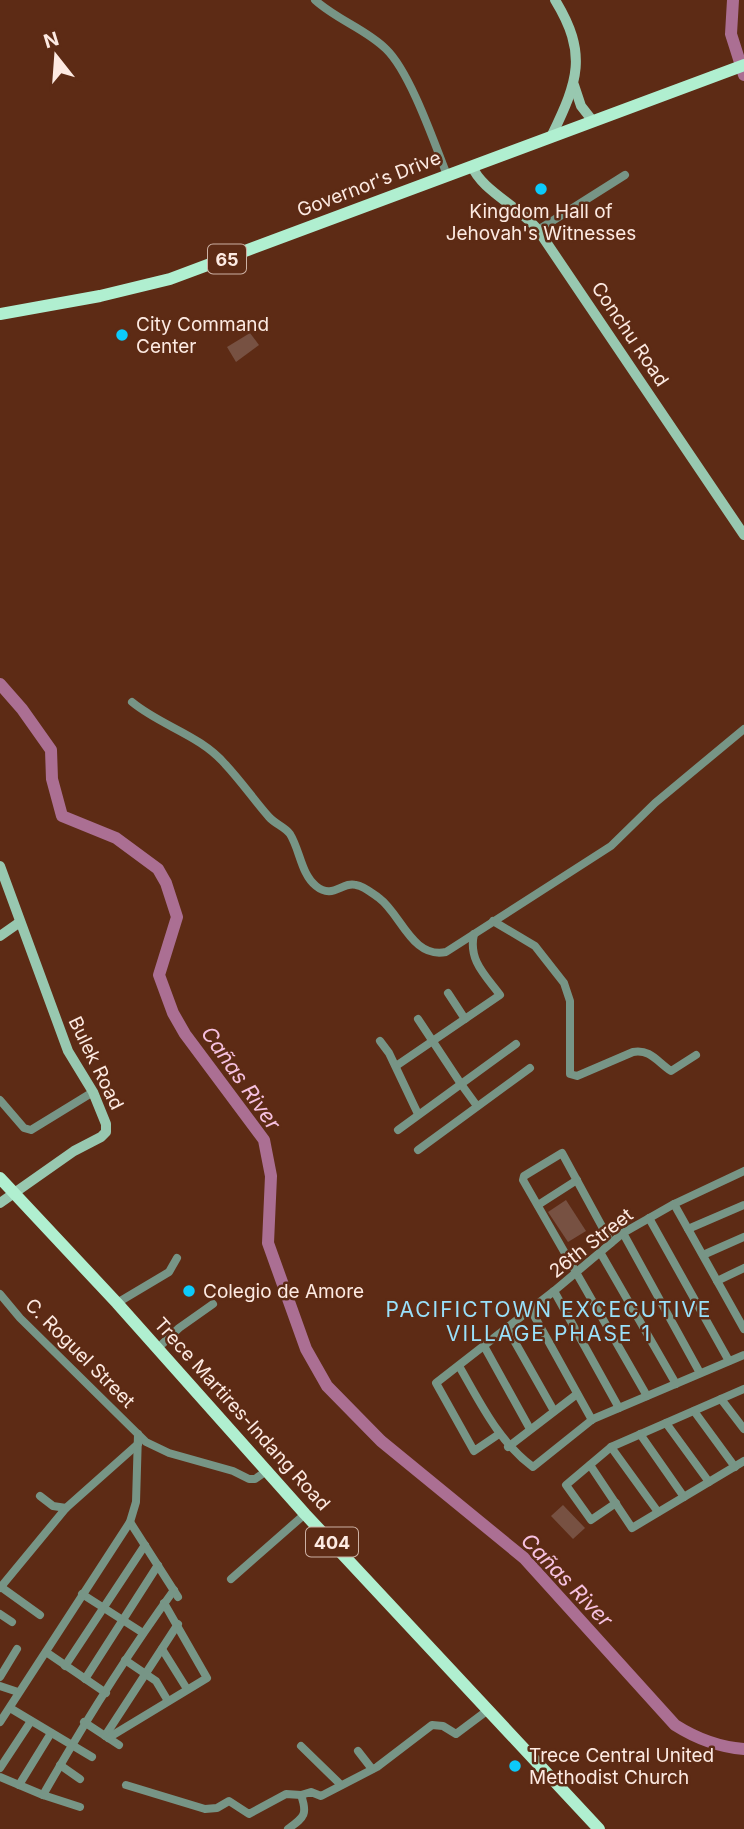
<svg xmlns="http://www.w3.org/2000/svg" width="744" height="1829" font-family="Inter,sans-serif">
<rect width="100%" height="100%" fill="#5d2b15"/>
<g fill="#775142">
<path d="M 250,333 L 259,345 L 236,362 L 227,347 Z"/>
<path d="M 566,1200 L 586,1231 L 568,1242 L 548,1212 Z"/>
<path d="M 563,1505 L 585,1528 L 573,1539 L 551,1516 Z"/>
</g>
<g fill="none" stroke-linecap="round" stroke-linejoin="round">
<g stroke="#ab6f93" stroke-width="12">
<path d="M 733,0 L 731,34 L 744,75"/>
<path d="M 0,684 L 22,709 L 51,750 L 52,779 L 62,816 L 116,838 L 158,869 L 166,883 L 177,917 L 159,975 L 173,1013 L 185,1034 L 264,1140 L 271,1176 L 268,1243 L 306,1349 L 327,1386 L 381,1441 L 524,1558 L 675,1725 C 697,1739 718,1747 744,1749"/>
</g>
<g stroke="#779586" stroke-width="8">
<path d="M 315,0 C 337,20 366,29 386,49 C 410,72 434,142 447,175"/>
<path d="M 538,230 L 625,175"/>
<path d="M 132,702 C 161,726 200,735 225,764 C 241,781 254,800 269,817 C 275,824 285,827 290,834 C 300,850 301,874 316,886 C 333,900 342,881 356,885 C 364,886 373,894 379,898 C 401,914 412,959 446,952 L 611,846 L 655,803 L 744,729"/>
<path d="M 493,921 L 535,946 L 564,983 L 570,1001 L 570,1074 L 577,1076 L 633,1052 C 651,1049 657,1062 671,1071 L 696,1055"/>
<path d="M 448,993 L 465,1019"/>
<path d="M 418,1019 L 461,1084 L 477,1106"/>
<path d="M 380,1041 L 389,1053 L 418,1114"/>
<path d="M 396,1066 L 500,995 C 485,975 468,960 474,934"/>
<path d="M 0,1100 L 24,1128 L 31,1130 L 93,1092"/>
<path d="M 398,1130 L 516,1044"/>
<path d="M 418,1150 L 530,1068"/>
<path d="M 674,1204 L 744,1329"/>
<path d="M 538,1205 L 577,1180"/>
<path d="M 649,1218 L 729,1361"/>
<path d="M 688,1229 L 744,1205"/>
<path d="M 623,1233 L 700,1373"/>
<path d="M 611,1243 L 562,1153 L 524,1176 L 523,1180 L 647,1396"/>
<path d="M 600,1252 L 676,1384"/>
<path d="M 703,1255 L 744,1237"/>
<path d="M 717,1281 L 744,1268"/>
<path d="M 554,1291 L 619,1408"/>
<path d="M 0,1294 L 20,1318 L 146,1442 L 169,1453 L 233,1471 L 249,1479 L 255,1479 L 268,1470"/>
<path d="M 117,1303 L 169,1272 L 177,1258"/>
<path d="M 531,1310 L 592,1420"/>
<path d="M 507,1328 L 554,1411"/>
<path d="M 484,1346 L 530,1429"/>
<path d="M 158,1348 L 179,1328 L 213,1304"/>
<path d="M 459,1366 C 480,1402 498,1441 533,1467 L 593,1419 L 744,1355"/>
<path d="M 721,1399 L 744,1429"/>
<path d="M 694,1411 L 735,1467"/>
<path d="M 666,1423 L 709,1482"/>
<path d="M 499,1434 L 474,1451 L 436,1383 L 554,1291 L 623,1233 L 674,1204 L 744,1171"/>
<path d="M 640,1434 L 684,1497"/>
<path d="M 508,1447 L 577,1394"/>
<path d="M 611,1447 L 658,1512"/>
<path d="M 590,1465 L 632,1528 L 744,1461"/>
<path d="M 40,1496 L 53,1506 L 66,1508"/>
<path d="M 616,1503 L 591,1520 L 566,1485 L 611,1447 L 744,1389"/>
<path d="M 130,1522 L 178,1597"/>
<path d="M 231,1579 L 305,1514"/>
<path d="M 1,1587 L 40,1615"/>
<path d="M 0,1588 L 66,1508 L 138,1444"/>
<path d="M 82,1594 L 143,1633"/>
<path d="M 0,1614 L 12,1622"/>
<path d="M 162,1649 L 187,1689"/>
<path d="M 46,1652 L 106,1693"/>
<path d="M 125,1660 L 156,1681 L 168,1701"/>
<path d="M 65,1666 L 145,1545"/>
<path d="M 0,1677 L 17,1649"/>
<path d="M 85,1679 L 158,1565"/>
<path d="M 0,1686 L 18,1692"/>
<path d="M 10,1708 L 92,1757"/>
<path d="M 0,1722 L 130,1522 L 136,1502 L 138,1434"/>
<path d="M 84,1722 L 119,1745"/>
<path d="M 105,1736 L 178,1624"/>
<path d="M 108,1738 L 207,1678 L 164,1603"/>
<path d="M 301,1746 L 341,1785"/>
<path d="M 358,1751 L 372,1769"/>
<path d="M 60,1765 L 80,1779"/>
<path d="M 0,1768 L 31,1721"/>
<path d="M 0,1777 L 43,1795 L 80,1807"/>
<path d="M 19,1785 L 51,1733"/>
<path d="M 126,1785 L 205,1809 L 217,1808 L 229,1801 L 249,1814 L 286,1794 L 301,1795 L 311,1792 L 321,1796 L 377,1767 L 432,1725 L 443,1726 L 456,1734 L 488,1710"/>
<path d="M 43,1795 C 83,1725 126,1656 174,1590"/>
<path d="M 288,1829 C 304,1817 308,1815 301,1795"/>
</g>
<g stroke="#98c8b0" stroke-width="10">
<path d="M 574,85 L 581,106 L 592,120"/>
<path d="M 552,135 C 578,81 588,54 555,0"/>
<path d="M 472,166 C 481,190 520,207 538,230 L 744,535"/>
<path d="M 0,866 L 68,1051 L 93,1092 L 106,1124 L 106,1132 L 101,1137 L 74,1151 L 0,1203"/>
<path d="M 0,936 L 20,922"/>
</g>
<g stroke="#b0efd0" stroke-width="12">
<path d="M 0,314 L 100,296 L 170,279 L 744,65"/>
<path d="M 0,1178 L 117,1303 L 305,1514 L 599,1829"/>
</g>
</g>
<g fill="#0ccafa" stroke="#5d2b15" stroke-width="2.5">
<circle cx="541" cy="189" r="7"/>
<circle cx="122" cy="335" r="7"/>
<circle cx="189" cy="1291" r="7"/>
<circle cx="515" cy="1766" r="7"/>
</g>
<g text-anchor="middle" dominant-baseline="central" stroke-width="5" stroke-linejoin="round" paint-order="stroke">
<g fill="#5d2b15" stroke="#cdb1a4" stroke-width="2">
<rect x="208" y="244.5" width="38" height="29" rx="5"/>
<rect x="306" y="1527.5" width="52" height="29" rx="5"/>
</g>
<g font-size="18" font-weight="bold" fill="#fdeae2">
<text x="227" y="259">65</text>
<text x="332" y="1542">404</text>
</g>
<g font-size="19" fill="#fdeae2" stroke="#5d2b15">
<text transform="translate(369 184) rotate(-21)">Governor's Drive</text>
<text transform="translate(630 334) rotate(56)">Conchu Road</text>
<text transform="translate(96 1063) rotate(64)">Bulek Road</text>
<text transform="translate(591 1243) rotate(-38)">26th Street</text>
<text transform="translate(80 1353) rotate(45)">C. Roguel Street</text>
<text transform="translate(242 1414) rotate(48)">Trece Martires-Indang Road</text>
</g>
<g font-size="19" fill="#fdeae2" stroke="#5d2b15" text-anchor="start">
<text x="541" y="211" text-anchor="middle">Kingdom Hall of<tspan x="541" dy="22">Jehovah's Witnesses</tspan></text>
<text x="136" y="324">City Command<tspan x="136" dy="22">Center</tspan></text>
<text x="203" y="1291">Colegio de Amore</text>
<text x="529" y="1755">Trece Central United<tspan x="529" dy="22">Methodist Church</tspan></text>
</g>
<g font-size="21" font-style="italic" fill="#f6c1e0" stroke="#5d2b15">
<text transform="translate(241 1078) rotate(55)">Cañas River</text>
<text transform="translate(567 1580) rotate(46)">Cañas River</text>
</g>
<g font-size="21" letter-spacing="2" fill="#99e1fb" stroke="#5d2b15">
<text x="549" y="1309">PACIFICTOWN EXCECUTIVE<tspan x="549" dy="24">VILLAGE PHASE 1</tspan></text>
</g>
</g>
<g transform="translate(56 56) rotate(343)" stroke="#5d2b15" stroke-width="5" paint-order="stroke">
<path d="M0-5L12 26L0 18L-12 26Z" fill="#fdeae2"/>
<text y="-10" font-size="19" font-weight="bold" text-anchor="middle" fill="#fdeae2">N</text>
</g>
</svg>
